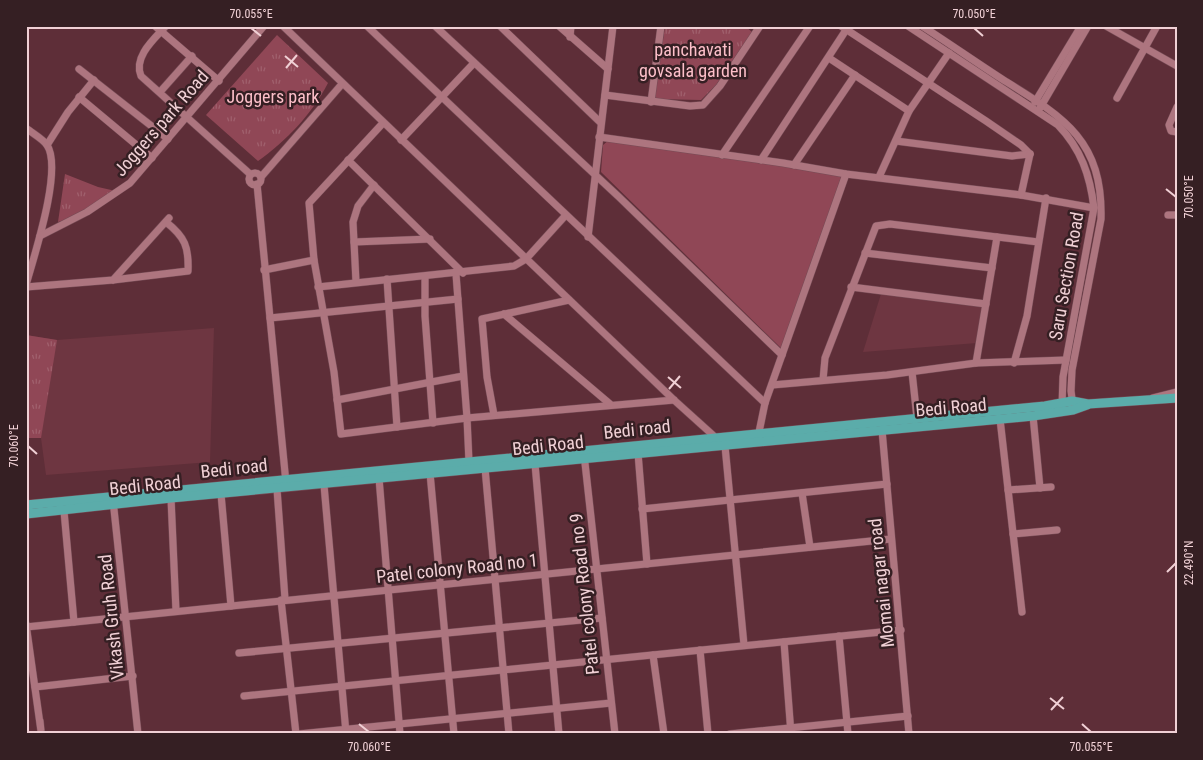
<svg xmlns="http://www.w3.org/2000/svg" width="1203" height="760" font-family="'Roboto Condensed',sans-serif">
<defs>
<pattern id="park-tufts" width="24" height="20" patternUnits="userSpaceOnUse" patternTransform="scale(1.25)"><rect width="24" height="20" fill="#904756"/><path d="M3 7l-1-3M5 7V3M7 7l1-3M15 17l-1-3M17 17v-4M19 17l1-3" fill="none" stroke="#a0606d"/></pattern>
</defs>
<rect width="100%" height="100%" fill="#5e2e38"/>
<g fill="#6e3641">
<path d="M 881,294 L 986,305 L 977,343 L 863,352 Z"/>
<path d="M 214,328 L 210,462 L 46,475 L 41,438 L 26,438 L 26,335 L 57,340 Z"/>
</g>
<g fill="url(#park-tufts)">
<path d="M 665,26 L 745,26 L 752,32 L 716,85 L 701,100 L 654,99 Z"/>
<path d="M 277,35 L 328,83 C 312,114 286,141 258,161 L 206,115 Z"/>
<path d="M 65,174 L 98,187 L 120,192 L 80,216 L 58,222 Z"/>
<path d="M 26,335 L 57,340 L 41,438 L 26,438 Z"/>
</g>
<path fill="#904756" d="M 609,140 L 766,161 L 800,162 L 844,176 L 783,350 L 601,172 L 603,145 Z"/>
<g fill="none" stroke-linecap="round" stroke-linejoin="round">
<defs>
<g id="minor">
<path d="M 155,26 L 219,81"/>
<path d="M 166,26 C 154,39 133,57 141,76 L 250,174"/>
<path d="M 283,26 L 674,400 L 725,446 L 744,645"/>
<path d="M 367,26 L 765,403"/>
<path d="M 435,26 L 619,197 L 782,355"/>
<path d="M 500,26 L 601,123"/>
<path d="M 559,26 L 608,69"/>
<path d="M 841,26 L 986,121 L 1021,145 L 1030,154"/>
<path d="M 908,26 L 1058,125 C 1081,149 1090,175 1094,208 L 1063,377 L 1062,406"/>
<path d="M 922,26 C 950,44 977,63 1005,81 C 1065,118 1103,141 1101,219 L 1072,370 L 1071,391 L 1073,406"/>
<path d="M 1106,26 L 1177,66"/>
<path d="M 570,37 L 571,26"/>
<path d="M 829,58 L 909,111"/>
<path d="M 79,69 L 168,139"/>
<path d="M 160,92 L 192,56"/>
<path d="M 605,95 L 690,106 L 703,105 L 720,86 L 760,26"/>
<path d="M 79,97 L 152,158"/>
<path d="M 1117,98 L 1157,26"/>
<path d="M 651,102 L 661,26"/>
<path d="M 1035,102 L 1081,26"/>
<path d="M 1177,107 L 1169,125 L 1171,131 L 1177,132"/>
<path d="M 1040,108 L 1088,26"/>
<path d="M 383,123 L 309,203 L 314,260 L 334,372 L 341,434 L 467,418 L 469,462"/>
<path d="M 26,128 C 32,133 43,139 47,145 C 63,169 34,256 26,285"/>
<path d="M 599,137 L 783,163 L 846,174 L 1021,195 L 1094,208"/>
<path d="M 401,140 L 474,63"/>
<path d="M 896,141 L 1012,156 L 1030,154"/>
<path d="M 47,145 L 68,112 L 94,80"/>
<path d="M 722,155 L 810,26"/>
<path d="M 348,160 L 463,273"/>
<path d="M 761,160 L 846,30"/>
<path d="M 794,165 L 855,75"/>
<circle cx="255" cy="179" r="6"/>
<path d="M 261,177 L 342,84"/>
<path d="M 879,177 L 909,111 L 949,53"/>
<path d="M 257,184 L 286,483"/>
<path d="M 1021,195 L 1030,154"/>
<path d="M 1168,215 L 1177,215"/>
<path d="M 40,236 L 87,212 L 130,183 L 264,26"/>
<path d="M 588,237 L 613,26"/>
<path d="M 354,242 L 430,239"/>
<path d="M 865,253 L 992,268"/>
<path d="M 264,270 L 314,260"/>
<path d="M 456,274 L 467,418 L 674,400"/>
<path d="M 425,277 L 425,316 L 433,423"/>
<path d="M 387,279 L 397,427"/>
<path d="M 113,280 L 169,218"/>
<path d="M 356,282 L 353,222 L 358,206 L 374,185"/>
<path d="M 26,287 L 113,280 L 188,271 C 189,247 185,237 166,222"/>
<path d="M 318,287 L 514,266 L 526,259 L 565,216"/>
<path d="M 851,287 L 986,304"/>
<path d="M 504,314 L 610,404"/>
<path d="M 270,318 L 458,299"/>
<path d="M 976,363 L 997,237"/>
<path d="M 1014,363 L 1027,316 L 1046,198"/>
<path d="M 912,372 L 917,418"/>
<path d="M 823,380 L 825,358 L 876,226 L 890,224 L 1038,242"/>
<path d="M 772,385 L 887,375 L 976,363 L 1066,360"/>
<path d="M 1153,398 L 1177,392"/>
<path d="M 337,400 L 463,376"/>
<path d="M 494,415 L 487,377 L 482,319 L 569,300"/>
<path d="M 1033,416 L 1040,488"/>
<path d="M 1000,419 L 1022,612"/>
<path d="M 882,430 L 909,734"/>
<path d="M 758,437 L 765,403 L 846,174"/>
<path d="M 638,453 L 647,564"/>
<path d="M 584,454 L 615,734"/>
<path d="M 535,464 L 559,734"/>
<path d="M 485,468 L 509,734"/>
<path d="M 430,473 L 454,734"/>
<path d="M 379,478 L 400,734"/>
<path d="M 324,485 L 346,733"/>
<path d="M 277,489 L 285,599"/>
<path d="M 1008,490 L 1051,487"/>
<path d="M 802,493 L 810,547"/>
<path d="M 221,494 L 231,606"/>
<path d="M 171,498 L 176,611"/>
<path d="M 113,500 L 138,734"/>
<path d="M 642,509 L 887,484"/>
<path d="M 64,511 L 74,622"/>
<path d="M 1013,534 L 1057,530"/>
<path d="M 281,600 L 296,734"/>
<path d="M 26,624 L 41,731 L 40,721"/>
<path d="M 26,627 L 891,539"/>
<path d="M 839,636 L 848,734"/>
<path d="M 784,642 L 791,734"/>
<path d="M 700,650 L 708,734"/>
<path d="M 239,653 L 602,618"/>
<path d="M 653,655 L 664,734"/>
<path d="M 35,687 L 133,676"/>
<path d="M 244,696 L 901,630"/>
<path d="M 299,734 L 611,703"/>
<path d="M 730,734 L 908,716"/>
</g>
<g id="major">
<path d="M 26,505 L 1045,406 L 1072,401 L 1088,404 L 1177,398"/>
<path d="M 26,514 L 171,498 L 1033,416 L 1073,410 L 1087,405"/>
</g>
</defs>
<use href="#minor" stroke="#764c56" stroke-width="8"/>
<use href="#major" stroke="#764c56" stroke-width="10"/>
<use href="#minor" stroke="#ad757f" stroke-width="7"/>
<use href="#major" stroke="#5bacaa" stroke-width="9"/>
</g>
<path fill="none" stroke="#f0d0d5" stroke-width="2" d="M 251,28 L 261,36M 974,28 L 983,36M 285,56 L 298,67M 286,68 L 297,55M 1166,189 L 1176,197M 668,377 L 681,388M 669,389 L 680,376M 28,446 L 37,454M 1167,572 L 1176,563M 1050,698 L 1064,709M 1051,710 L 1063,697M 359,724 L 369,732M 1082,724 L 1091,732"/>
<g text-anchor="middle" dominant-baseline="central" stroke-width="5" stroke-linejoin="round" paint-order="stroke">
<g font-size="18" fill="#fdbfc9" stroke="#351f23">
<text x="693" y="49">panchavati<tspan x="693" dy="21">govsala garden</tspan></text>
<text x="273" y="96">Joggers park</text>
</g>
<g font-size="18" fill="#f0d0d5" stroke="#351f23">
<text transform="translate(161 123) rotate(-49)">Joggers park Road</text>
<text transform="translate(1066 276) rotate(-80)">Saru Section Road</text>
<text transform="translate(951 407) rotate(-5)">Bedi Road</text>
<text transform="translate(637 429) rotate(-6)">Bedi road</text>
<text transform="translate(548 445) rotate(-6)">Bedi Road</text>
<text transform="translate(234 468) rotate(-6)">Bedi road</text>
<text transform="translate(145 485) rotate(-6)">Bedi Road</text>
<text transform="translate(457 568) rotate(-6)">Patel colony Road no 1</text>
<text transform="translate(881 583) rotate(-96)">Momai nagar road</text>
<text transform="translate(584 594) rotate(-96)">Patel colony Road no 9</text>
<text transform="translate(111 617) rotate(-96)">Vikash Gruh Road</text>
</g>
</g>
<rect width="1203" height="760" fill="none" stroke="#351f23" stroke-width="55"/>
<rect x="28" y="28" width="1148" height="704" fill="none" stroke="#f0d0d5" stroke-width="2"/>
<g font-size="12" text-anchor="middle" fill="#f0d0d5">
<text x="251" y="18">70.055°E</text>
<text x="974" y="18">70.050°E</text>
<text transform="translate(1189 197) rotate(-90)" y="4">70.050°E</text>
<text transform="translate(14 446) rotate(-90)" y="4">70.060°E</text>
<text transform="translate(1189 563) rotate(-90)" y="4">22.490°N</text>
<text x="369" y="751">70.060°E</text>
<text x="1091" y="751">70.055°E</text>
</g>
</svg>
